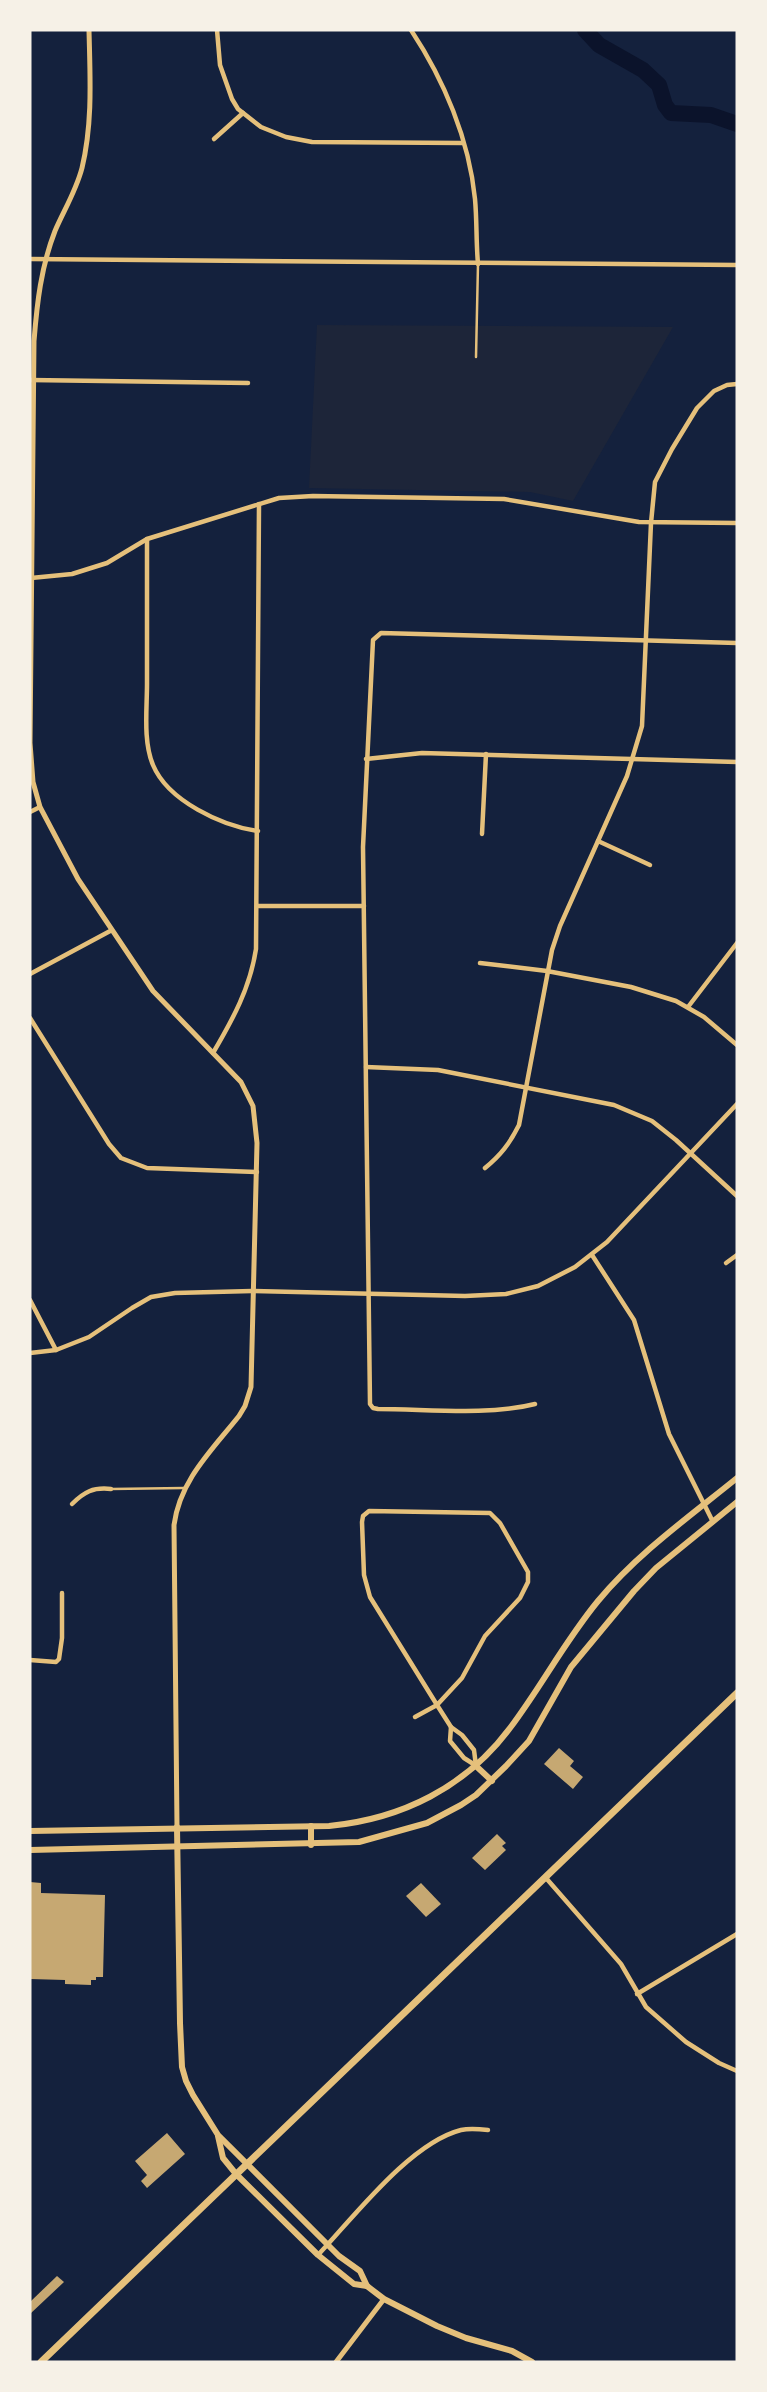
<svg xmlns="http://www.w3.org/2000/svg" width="767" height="2392" font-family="'Open Sans',sans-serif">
<rect width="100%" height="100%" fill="#14213d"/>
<path fill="#1d2539" d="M 317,325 L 673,327 L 573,501 L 530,492 L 309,488 Z"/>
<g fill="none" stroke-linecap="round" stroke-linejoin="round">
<path stroke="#0b132b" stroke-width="16" d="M 585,30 L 599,45 L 643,70 L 659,85 L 665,105 L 671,113 L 711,115 L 737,124"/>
</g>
<g fill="#c6a872">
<path d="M 559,1748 L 574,1761 L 570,1766 L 583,1777 L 573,1789 L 544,1764 Z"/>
<path d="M 497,1834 L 506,1843 L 502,1846 L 506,1850 L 485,1870 L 472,1858 Z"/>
<path d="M 30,1882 L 41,1883 L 41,1893 L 105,1895 L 103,1977 L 96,1977 L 96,1980 L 91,1980 L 91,1985 L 65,1984 L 65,1980 L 30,1979 Z"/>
<path d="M 421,1883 L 441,1904 L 426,1917 L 406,1896 Z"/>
<path d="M 167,2133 L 185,2154 L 147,2188 L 141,2181 L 147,2175 L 135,2161 Z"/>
<path d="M 57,2276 L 64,2282 L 30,2314 L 30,2302 Z"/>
</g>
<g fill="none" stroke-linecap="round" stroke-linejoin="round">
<g stroke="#e5c07b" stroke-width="2.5">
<path d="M 476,357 L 478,264"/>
<path d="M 111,1489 L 184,1488"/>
</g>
<g stroke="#e5c07b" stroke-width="4.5">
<path d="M 217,30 L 220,65 L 232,99 L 238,109 L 261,127 L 286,137 L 312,142 L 463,143"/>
<path d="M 411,30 C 444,80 469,139 475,199 C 477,221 476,242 478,264"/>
<path d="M 214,139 L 243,113"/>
<path d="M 30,259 L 737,265"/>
<path d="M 30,380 L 248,383"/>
<path d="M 147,539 C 147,588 147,636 147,684 C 147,710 143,741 153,765 C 168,801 222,826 258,831"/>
<path d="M 31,578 L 72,574 L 107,563 L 147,539 L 279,498 L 313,496 L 504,499 L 639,522 L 737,523"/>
<path d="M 366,759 L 422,753 L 737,762"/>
<path d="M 30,812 L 40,807"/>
<path d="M 482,834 L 486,754"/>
<path d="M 598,841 L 650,865"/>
<path d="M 257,906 L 364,906"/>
<path d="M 480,963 L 547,971 L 631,987 L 676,1001 L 704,1017 L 737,1045"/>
<path d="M 30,974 L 112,930"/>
<path d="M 688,1007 L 737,943"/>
<path d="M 30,1018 L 109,1144 L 121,1158 L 147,1168 L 257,1172"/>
<path d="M 213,1053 C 233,1019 250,988 256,949 L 259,504"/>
<path d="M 366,1067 L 438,1070 L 614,1105 L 652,1121 L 676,1140 L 737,1196"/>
<path d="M 485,1168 C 501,1155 510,1143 519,1125 L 552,950 L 560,926 L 627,776 L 642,726 L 651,523 L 655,482 L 672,449 L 697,408 L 714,391 L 727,385 L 737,384"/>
<path d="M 592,1255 L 634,1320 L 669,1434 L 713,1522"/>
<path d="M 726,1263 L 737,1255"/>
<path d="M 30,1300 L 56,1350"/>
<path d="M 30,1353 L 56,1350 L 89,1337 L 132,1308 L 151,1297 L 175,1293 L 252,1291 L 465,1296 L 506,1294 L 538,1286 L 575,1267 L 607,1242 L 737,1104"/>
<path d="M 535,1404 C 488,1416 427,1409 378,1409 L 373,1408 L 370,1404 L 363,847 L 373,640 L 381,633 L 737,643"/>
<path d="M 72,1504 C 84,1492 93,1487 111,1489"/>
<path d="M 369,1511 L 490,1513 L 500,1523 L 528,1572 L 528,1582 L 520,1598 L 485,1636 L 462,1678 L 437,1705 L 370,1597 L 364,1575 L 362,1522 L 363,1516 Z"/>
<path d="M 30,1660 L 56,1662 L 59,1659 L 62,1638 L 62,1593"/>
<path d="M 415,1717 L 437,1705 L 451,1727 L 462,1735 L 474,1750 L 476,1766"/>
<path d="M 451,1727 L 450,1741 L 464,1758 L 475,1765"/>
<path d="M 546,1878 L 621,1964 L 646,2007 L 686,2042 L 719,2063 L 737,2071"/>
<path d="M 637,1994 L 737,1934"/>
<path d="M 318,2255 C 354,2217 410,2143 461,2130 C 470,2128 479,2129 488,2130"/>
</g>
<g stroke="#e5c07b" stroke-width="5">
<path d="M 89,30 C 90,76 93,122 82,168 C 76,191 64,210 55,231 C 41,267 37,303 34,341 L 30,743 L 33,782 L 40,807 L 78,879 L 153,991 L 241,1082 L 253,1106 L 257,1143 L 251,1387 L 245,1406 L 239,1416 C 212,1450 180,1480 174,1525 L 177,1827"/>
<path d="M 336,2362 L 384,2299"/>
</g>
<g stroke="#e5c07b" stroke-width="6">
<path d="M 476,1766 L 492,1781"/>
<path d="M 311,1826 L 311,1845"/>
<path d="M 177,1827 L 180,2023 L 182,2067 L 186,2081 L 193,2095 L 218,2135 L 339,2256 L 360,2271 L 367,2286"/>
<path d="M 30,1831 L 329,1826 C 402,1819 466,1787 510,1728 C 541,1687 565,1641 598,1601 C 638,1553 689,1517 737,1478"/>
<path d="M 30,1850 L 359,1842 L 427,1823 L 461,1805 L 476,1795 L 506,1766 L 529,1741 L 571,1667 L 634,1591 L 656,1568 L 737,1502"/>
<path d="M 218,2136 L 223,2158 L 236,2174 L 318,2255 L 354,2284 L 367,2286 L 384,2299 L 437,2326 L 466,2338 L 512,2351 L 532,2362"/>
</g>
<path stroke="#e5c07b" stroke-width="7" d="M 41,2362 L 737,1693"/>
</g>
<rect width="767" height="2392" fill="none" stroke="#f6f1e7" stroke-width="63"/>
</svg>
